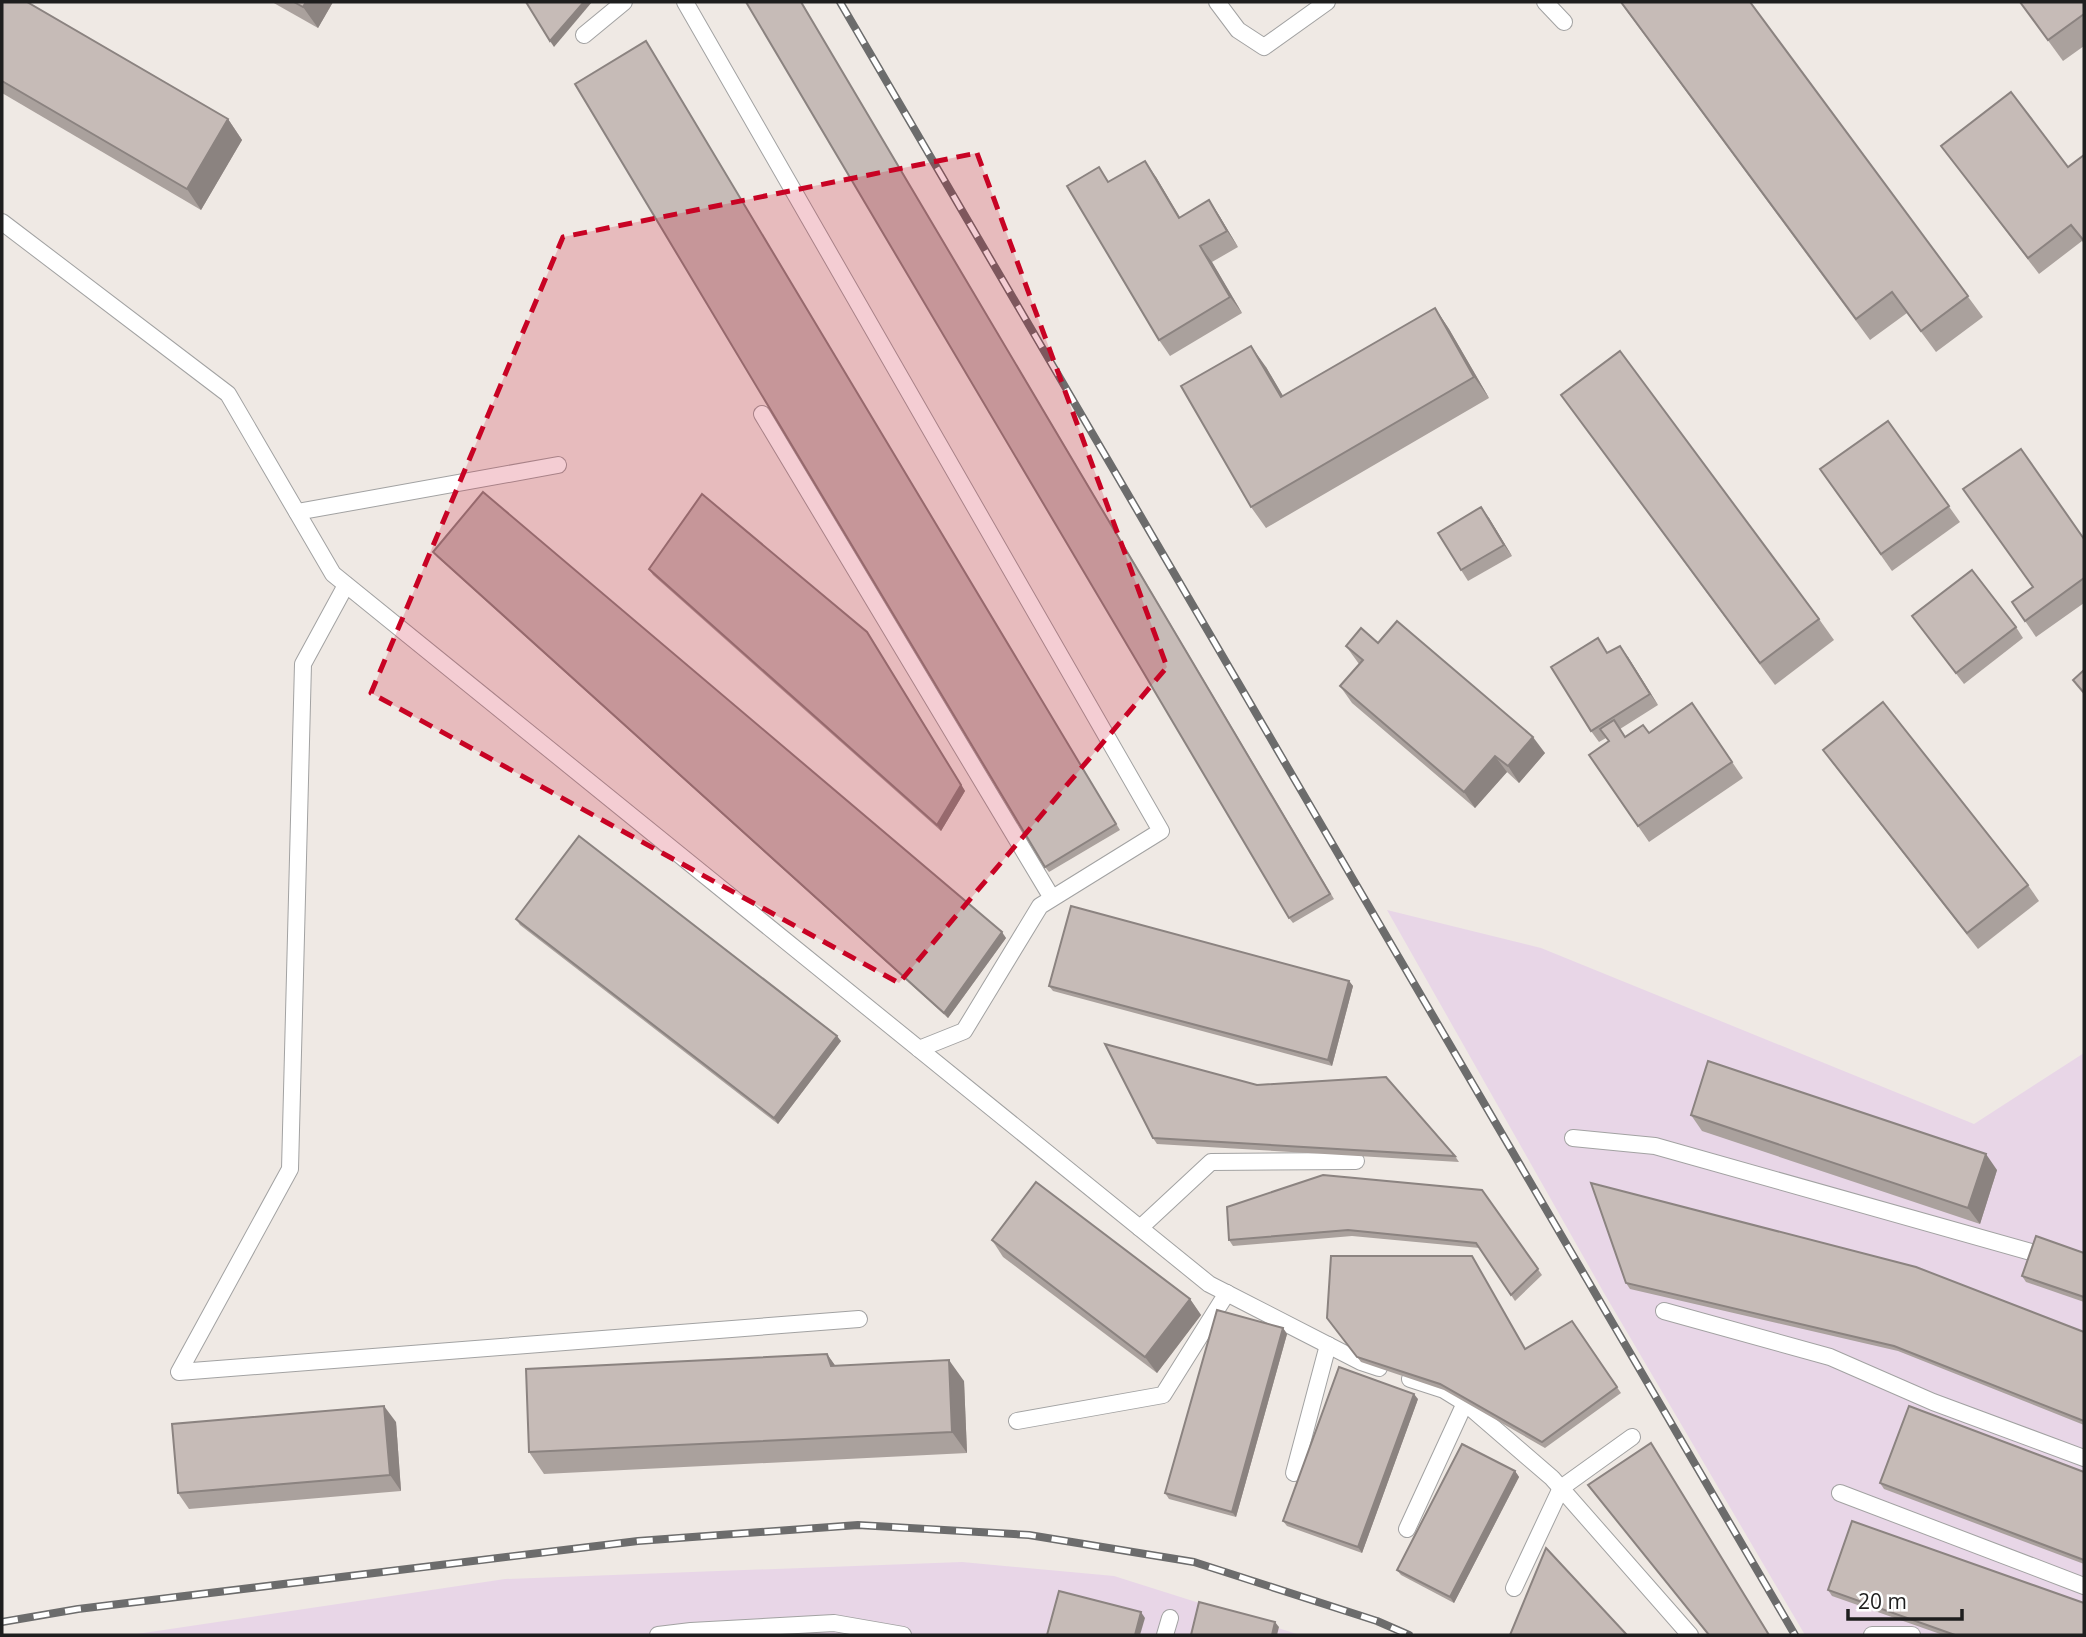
<svg xmlns="http://www.w3.org/2000/svg" width="2086" height="1637" font-family="'Open Sans',sans-serif">
<rect width="100%" height="100%" fill="#efe9e4"/>
<g fill="#e8d6e7">
<path d="M 1387,910 L 1541,948 L 1974,1124 L 2084,1053 L 2084,1635 L 1805,1635 L 1604,1293 Z"/>
<path d="M 962,1562 L 1114,1576 L 1300,1635 L 130,1635 L 505,1579 Z"/>
</g>
<g fill="none" stroke-linecap="round" stroke-linejoin="round">
<defs>
<g id="lane">
<path d="M 685,2 L 1161,831 L 1040,906 L 964,1031 L 919,1049"/>
<path d="M 1217,2 L 1238,30 L 1264,47 L 1327,2"/>
<path d="M 1545,2 L 1564,22"/>
<path d="M 584,35 L 624,2"/>
<path d="M 2,222 L 228,394 L 333,574 L 1209,1284 L 1361,1362 L 1379,1368"/>
<path d="M 762,414 L 1052,898"/>
<path d="M 297,512 L 558,465"/>
<path d="M 346,585 L 303,664 L 290,1169 L 179,1372 L 859,1319"/>
<path d="M 1573,1138 L 1655,1146 L 2084,1267"/>
<path d="M 1140,1228 L 1211,1162 L 1356,1161"/>
<path d="M 1664,1311 L 1830,1357 L 1933,1402 L 2084,1458"/>
<path d="M 1410,1379 L 1444,1390 L 1465,1403 L 1552,1478 L 1690,1635"/>
<path d="M 1017,1421 L 1163,1395 L 1227,1293"/>
<path d="M 1294,1473 L 1328,1345"/>
<path d="M 1840,1493 L 2084,1586"/>
<path d="M 1407,1529 L 1465,1403"/>
<path d="M 1514,1588 L 1561,1488 L 1632,1437"/>
<path d="M 658,1635 L 691,1631 L 834,1623 L 903,1635"/>
<path d="M 1165,1635 L 1170,1618"/>
<path d="M 1872,1635 L 1912,1635"/>
</g>
</defs>
<use href="#lane" stroke="#a2a2a2" stroke-width="18"/>
<use href="#lane" stroke="#fff" stroke-width="16"/>
<defs>
<g id="rail">
<path d="M 840,2 L 1795,1635"/>
<path d="M 2,1622 L 78,1609 L 638,1541 L 858,1525 L 1029,1535 L 1194,1562 L 1377,1621 L 1409,1635"/>
</g>
</defs>
<use href="#rail" stroke="#6c6c6c" stroke-width="8"/>
<use href="#rail" stroke="#fff" stroke-width="5" stroke-dasharray="16" stroke-linecap="butt"/>
</g>
<g fill="#aaa19d">
<path d="M 2,2 L 228,119 L 242,140 L 201,210 L 2,93 Z"/>
<path d="M 272,2 L 333,2 L 318,28 Z"/>
<path d="M 801,2 L 1334,899 L 1293,923 L 1289,918 Z"/>
<path d="M 1620,2 L 1750,2 L 1983,317 L 1936,352 L 1907,313 L 1870,340 Z"/>
<path d="M 2020,2 L 2084,2 L 2084,46 L 2063,61 Z"/>
<path d="M 650,47 L 1120,830 L 1049,872 L 1045,867 Z"/>
<path d="M 1941,146 L 2068,167 L 2084,155 L 2084,244 L 2082,241 L 2039,274 Z"/>
<path d="M 1156,177 L 1180,217 L 1209,200 L 1220,217 L 1238,247 L 1212,262 L 1242,313 L 1170,356 L 1159,340 L 1109,182 Z"/>
<path d="M 1435,308 L 1449,329 L 1489,398 L 1266,528 L 1251,507 L 1266,367 L 1283,396 Z"/>
<path d="M 1561,395 L 1819,619 L 1834,640 L 1775,685 Z"/>
<path d="M 1888,421 L 1960,522 L 1892,571 L 1820,469 Z"/>
<path d="M 1489,518 L 1512,556 L 1468,581 L 1461,570 Z"/>
<path d="M 2084,539 L 2084,603 L 2036,637 L 2012,602 L 2032,587 Z"/>
<path d="M 433,552 L 1006,938 L 948,1018 L 437,557 Z"/>
<path d="M 649,569 L 871,638 L 965,791 L 941,831 L 653,575 Z"/>
<path d="M 1912,616 L 2016,627 L 2023,638 L 1964,684 Z"/>
<path d="M 1378,643 L 1545,753 L 1519,783 L 1507,772 L 1475,808 L 1352,703 L 1340,686 L 1359,664 L 1346,646 Z"/>
<path d="M 1608,653 L 1628,657 L 1658,705 L 1620,729 L 1625,737 L 1649,733 L 1692,703 L 1743,778 L 1649,842 L 1589,755 L 1609,741 L 1606,738 L 1599,742 L 1591,731 Z"/>
<path d="M 1823,750 L 2028,885 L 2039,901 L 1978,949 L 1835,766 Z"/>
<path d="M 516,919 L 841,1041 L 778,1124 L 520,925 Z"/>
<path d="M 1349,981 L 1353,986 L 1332,1066 L 1053,991 L 1049,986 Z"/>
<path d="M 1691,1115 L 1997,1170 L 1980,1224 L 1702,1131 Z"/>
<path d="M 1153,1138 L 1455,1156 L 1459,1162 L 1157,1144 Z"/>
<path d="M 1482,1190 L 1542,1275 L 1515,1301 L 1480,1248 L 1352,1236 L 1233,1246 L 1229,1240 Z"/>
<path d="M 992,1240 L 1190,1299 L 1201,1315 L 1157,1373 L 1003,1257 Z"/>
<path d="M 2084,1253 L 2084,1302 L 2026,1282 L 2022,1276 Z"/>
<path d="M 1472,1256 L 1525,1349 L 1572,1321 L 1621,1393 L 1545,1448 L 1444,1390 L 1361,1362 L 1327,1318 Z"/>
<path d="M 1626,1283 L 2084,1332 L 2084,1425 L 1898,1351 L 1630,1289 Z"/>
<path d="M 1283,1328 L 1287,1334 L 1236,1517 L 1169,1499 L 1165,1493 Z"/>
<path d="M 827,1354 L 835,1366 L 964,1381 L 967,1453 L 544,1474 L 529,1452 Z"/>
<path d="M 1418,1399 L 1362,1553 L 1287,1526 L 1283,1521 Z"/>
<path d="M 396,1422 L 401,1491 L 189,1509 L 178,1493 Z"/>
<path d="M 1515,1471 L 1519,1477 L 1454,1603 L 1401,1575 L 1397,1570 Z"/>
<path d="M 2084,1472 L 2084,1564 L 1884,1489 L 1880,1483 Z"/>
<path d="M 1828,1590 L 2084,1635 L 1943,1635 L 1832,1596 Z"/>
</g>
<g fill="#8b8380">
<path d="M 306,2 L 333,2 L 318,28 L 303,7 Z"/>
<path d="M 584,2 L 592,2 L 554,47 L 550,41 Z"/>
<path d="M 228,119 L 242,140 L 201,210 L 187,189 Z"/>
<path d="M 1145,161 L 1156,177 L 1190,235 L 1179,218 Z"/>
<path d="M 1209,200 L 1220,217 L 1238,247 L 1227,231 Z"/>
<path d="M 1200,246 L 1212,262 L 1242,313 L 1230,297 Z"/>
<path d="M 1435,308 L 1449,329 L 1489,398 L 1474,377 Z"/>
<path d="M 1251,346 L 1266,367 L 1296,418 L 1281,397 Z"/>
<path d="M 1481,507 L 1489,518 L 1512,556 L 1504,545 Z"/>
<path d="M 871,638 L 965,791 L 941,831 L 937,825 Z"/>
<path d="M 1620,646 L 1628,657 L 1658,705 L 1650,694 Z"/>
<path d="M 1533,737 L 1545,753 L 1519,783 L 1508,766 Z"/>
<path d="M 1495,756 L 1507,772 L 1475,808 L 1464,792 Z"/>
<path d="M 1002,932 L 1006,938 L 948,1018 L 944,1013 Z"/>
<path d="M 1349,981 L 1353,986 L 1332,1066 L 1328,1060 Z"/>
<path d="M 837,1036 L 841,1041 L 778,1124 L 774,1118 Z"/>
<path d="M 1986,1154 L 1997,1170 L 1980,1224 L 1968,1208 Z"/>
<path d="M 1190,1299 L 1201,1315 L 1157,1373 L 1145,1357 Z"/>
<path d="M 1283,1328 L 1287,1334 L 1236,1517 L 1232,1512 Z"/>
<path d="M 827,1354 L 842,1375 L 831,1366 Z"/>
<path d="M 949,1360 L 964,1381 L 967,1453 L 952,1432 Z"/>
<path d="M 1414,1394 L 1418,1399 L 1362,1553 L 1358,1547 Z"/>
<path d="M 384,1406 L 396,1422 L 401,1491 L 390,1475 Z"/>
<path d="M 1515,1471 L 1519,1477 L 1454,1603 L 1450,1597 Z"/>
<path d="M 1141,1612 L 1145,1618 L 1140,1635 L 1135,1635 Z"/>
<path d="M 1275,1622 L 1279,1627 L 1277,1635 L 1272,1635 Z"/>
</g>
<g fill="#c6bbb7" stroke="#8b8380" stroke-width="2">
<path d="M 2,2 L 27,2 L 228,119 L 187,189 L 2,81 Z"/>
<path d="M 294,2 L 306,2 L 303,7 Z"/>
<path d="M 526,2 L 584,2 L 550,41 Z"/>
<path d="M 746,2 L 801,2 L 1330,894 L 1289,918 Z"/>
<path d="M 1621,2 L 1750,2 L 1968,296 L 1921,331 L 1892,292 L 1856,319 Z"/>
<path d="M 2020,2 L 2084,2 L 2084,14 L 2048,40 Z"/>
<path d="M 646,41 L 1116,824 L 1045,867 L 575,84 Z"/>
<path d="M 2011,92 L 2068,167 L 2084,155 L 2084,241 L 2071,225 L 2028,258 L 1941,146 Z"/>
<path d="M 1145,161 L 1179,218 L 1209,200 L 1227,231 L 1200,246 L 1230,297 L 1159,340 L 1067,186 L 1099,167 L 1108,182 Z"/>
<path d="M 1435,308 L 1474,377 L 1251,507 L 1181,386 L 1251,346 L 1281,397 Z"/>
<path d="M 1620,351 L 1819,619 L 1760,663 L 1561,395 Z"/>
<path d="M 1888,421 L 1949,506 L 1881,554 L 1820,469 Z"/>
<path d="M 2021,449 L 2084,539 L 2084,578 L 2025,621 L 2012,602 L 2033,587 L 1963,489 Z"/>
<path d="M 483,492 L 1002,932 L 944,1013 L 433,552 Z"/>
<path d="M 702,494 L 867,632 L 961,785 L 937,825 L 649,569 Z"/>
<path d="M 1481,507 L 1504,545 L 1461,570 L 1438,533 Z"/>
<path d="M 1972,570 L 2016,627 L 1956,673 L 1912,616 Z"/>
<path d="M 1397,621 L 1533,737 L 1508,766 L 1495,756 L 1464,792 L 1340,686 L 1363,660 L 1346,646 L 1361,628 L 1378,643 Z"/>
<path d="M 1598,638 L 1607,653 L 1620,646 L 1650,694 L 1591,731 L 1551,667 Z"/>
<path d="M 2084,670 L 2084,693 L 2073,680 Z"/>
<path d="M 1883,702 L 2028,885 L 1967,933 L 1823,750 Z"/>
<path d="M 1692,703 L 1732,762 L 1638,826 L 1589,755 L 1609,741 L 1600,729 L 1614,720 L 1625,737 L 1643,725 L 1649,733 Z"/>
<path d="M 579,836 L 837,1036 L 774,1118 L 516,919 Z"/>
<path d="M 1071,906 L 1349,981 L 1328,1060 L 1049,986 Z"/>
<path d="M 1105,1044 L 1257,1085 L 1386,1077 L 1455,1156 L 1153,1138 Z"/>
<path d="M 1708,1061 L 1986,1154 L 1968,1208 L 1691,1115 Z"/>
<path d="M 1323,1175 L 1482,1190 L 1538,1269 L 1511,1295 L 1476,1243 L 1348,1230 L 1229,1240 L 1227,1207 Z"/>
<path d="M 1036,1182 L 1190,1299 L 1145,1357 L 992,1240 Z"/>
<path d="M 1591,1183 L 1916,1267 L 2084,1332 L 2084,1421 L 1894,1346 L 1626,1283 Z"/>
<path d="M 2036,1236 L 2084,1253 L 2084,1297 L 2022,1276 Z"/>
<path d="M 1331,1256 L 1472,1256 L 1525,1349 L 1572,1321 L 1617,1387 L 1542,1442 L 1440,1384 L 1357,1357 L 1327,1318 Z"/>
<path d="M 1217,1310 L 1283,1328 L 1232,1512 L 1165,1493 Z"/>
<path d="M 827,1354 L 831,1366 L 949,1360 L 952,1432 L 529,1452 L 526,1369 Z"/>
<path d="M 1339,1367 L 1414,1394 L 1358,1547 L 1283,1521 Z"/>
<path d="M 384,1406 L 390,1475 L 178,1493 L 172,1424 Z"/>
<path d="M 1909,1406 L 2084,1472 L 2084,1560 L 1880,1483 Z"/>
<path d="M 1651,1443 L 1769,1635 L 1709,1635 L 1588,1485 Z"/>
<path d="M 1462,1444 L 1515,1471 L 1450,1597 L 1397,1570 Z"/>
<path d="M 1852,1521 L 2084,1603 L 2084,1635 L 1955,1635 L 1828,1590 Z"/>
<path d="M 1546,1548 L 1627,1635 L 1510,1635 Z"/>
<path d="M 1059,1591 L 1141,1612 L 1135,1635 L 1047,1635 Z"/>
<path d="M 1199,1602 L 1275,1622 L 1272,1635 L 1191,1635 Z"/>
</g>
<path fill="#c80324" fill-opacity="0.2" stroke="#c80324" stroke-width="5" stroke-dasharray="14 9" stroke-linejoin="round" d="M 977,153 L 1167,667 L 899,983 L 371,693 L 563,237 Z"/>
<rect width="2086" height="1637" fill="none" stroke="#1e1e1e" stroke-width="7"/>
<path d="M1848 1609v10h114v-10" fill="none" stroke="#1e1e1e" stroke-width="3.5"/>
<text x="1858" y="1609" font-size="21" fill="#1e1e1e" stroke="#ffffff" stroke-width="5" paint-order="stroke">20 m</text>
</svg>
